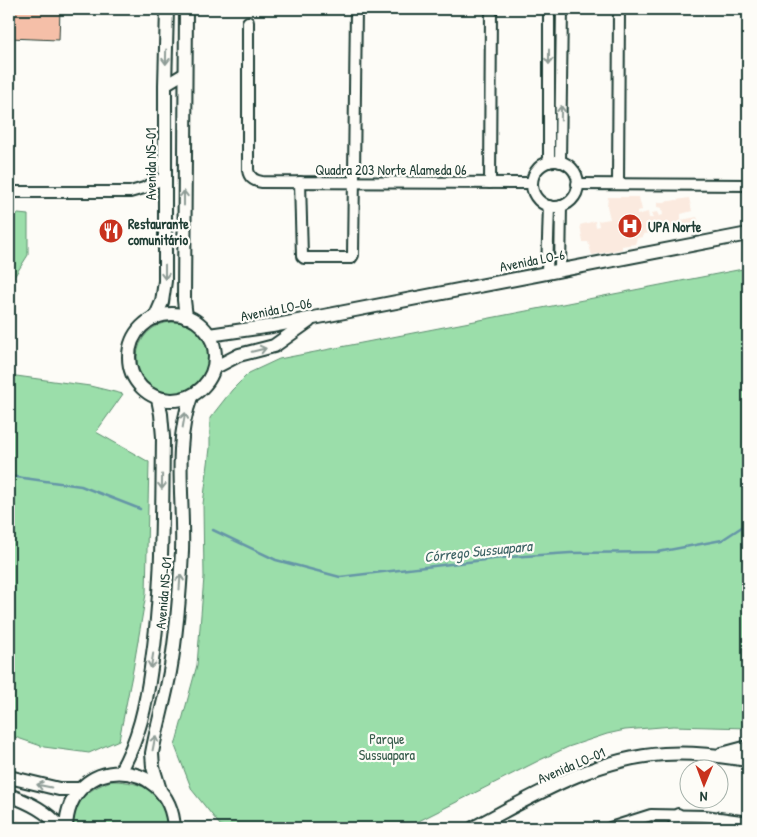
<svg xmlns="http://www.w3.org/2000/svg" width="757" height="837" font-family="'Patrick Hand',sans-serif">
<rect width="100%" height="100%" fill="#fdfcf7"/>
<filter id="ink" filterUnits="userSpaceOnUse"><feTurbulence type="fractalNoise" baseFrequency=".02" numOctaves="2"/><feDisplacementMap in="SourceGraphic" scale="10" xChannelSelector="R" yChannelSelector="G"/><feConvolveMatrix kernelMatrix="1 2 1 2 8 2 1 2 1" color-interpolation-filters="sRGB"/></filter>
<g filter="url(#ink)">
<g fill="#fbeadf">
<path d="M 608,197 L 639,197 L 642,210 L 637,211 L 637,215 L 648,212 L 649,218 L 653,218 L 652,213 L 657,212 L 659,216 L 663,215 L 662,208 L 657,207 L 657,203 L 689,198 L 692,211 L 681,214 L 681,220 L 697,217 L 700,229 L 687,232 L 685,224 L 682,225 L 683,233 L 667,235 L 664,224 L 661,224 L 662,232 L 643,234 L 643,237 L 637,238 L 635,244 L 622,246 L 622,249 L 592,255 L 588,242 L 583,242 L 580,225 L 595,221 L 596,227 L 599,226 L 598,221 L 610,219 L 607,206 Z"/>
<path d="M 9,816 L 33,826 L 33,828 L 9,828 Z"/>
</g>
<g fill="#9bdeaa" stroke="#5d8e6f">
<path d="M 9,213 L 28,215 L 28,255 L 9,285 Z"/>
<path d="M 748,268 L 748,728 L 673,726 L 625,730 L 607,734 L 568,747 L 540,760 L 405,828 L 227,828 L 220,825 L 192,790 L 175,746 L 197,665 L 204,577 L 203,504 L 210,448 L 210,418 L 232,390 L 249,373 L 279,359 Z"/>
<circle cx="173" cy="358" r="36"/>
<path d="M 9,375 L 90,386 L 123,394 L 96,432 L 149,462 L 146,594 L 133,670 L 119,740 L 89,753 L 44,747 L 9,735 Z"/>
<path d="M 111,781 C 144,781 165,793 168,828 L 71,828 C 74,801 86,790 111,781 Z"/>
</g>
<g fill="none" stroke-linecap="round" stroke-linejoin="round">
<g stroke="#6596a7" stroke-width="2.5">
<path d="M 9,476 L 81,486 L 140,509"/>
<path d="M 213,530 L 276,560 L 340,577 L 510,557 L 570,553 L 658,552 L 722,540 L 748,523"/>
</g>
</g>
<path fill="#f5bfa8" stroke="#1f3d34" d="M 9,9 L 60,9 L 59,40 L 9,38 Z"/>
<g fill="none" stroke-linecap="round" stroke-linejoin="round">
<defs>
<g id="minor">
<path d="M 248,22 L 248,170 C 249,177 254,181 262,182 L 532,183"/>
<path d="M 165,85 L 185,73"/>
<circle cx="555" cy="184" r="23"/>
<path d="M 549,162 L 549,9"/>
<path d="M 560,162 L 562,9"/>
<path d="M 300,182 L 302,256 L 304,258 L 351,258 L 353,255 L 356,9"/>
<path d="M 490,183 L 491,9"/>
<path d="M 577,184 L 748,185"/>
<path d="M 618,184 L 619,9"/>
<path d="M 9,192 L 130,192 L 144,188 L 165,177"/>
<path d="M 560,270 L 561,206"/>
<path d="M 547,272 L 549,206"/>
<path d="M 610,828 L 651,815 L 705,816 L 748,822"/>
<path d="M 673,828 L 678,814"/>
</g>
<g id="tertiary">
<circle cx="172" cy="357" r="43"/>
<path d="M 186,317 L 184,300 L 186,9"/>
<path d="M 155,318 L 162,302 L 165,281 L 165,85 L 167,9"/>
<path d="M 209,335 L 272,326 L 748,234"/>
<path d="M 214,368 L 239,355 L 274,346 L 309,321"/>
<path d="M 722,754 L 748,747"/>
<path d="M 120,772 C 139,739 146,705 151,668 C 163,591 162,514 163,437 L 161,414 L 158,399"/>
<path d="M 9,777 L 59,789 L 80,789"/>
<path d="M 160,790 L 153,767 L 152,753 C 157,726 165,699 170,672 C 177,632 180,591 182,551 C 184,500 173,446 191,397"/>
<path d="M 9,795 C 30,803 47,811 61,828"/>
<path d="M 66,828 C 68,754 170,754 174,828"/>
<path d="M 473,828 C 533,796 595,758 664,754 C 692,752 721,756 748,760"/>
</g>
</defs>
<use href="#minor" stroke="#1f3d34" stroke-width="14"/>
<use href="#tertiary" stroke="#1f3d34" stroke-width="16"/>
<use href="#minor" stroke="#fdfcf7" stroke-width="10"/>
<use href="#tertiary" stroke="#fdfcf7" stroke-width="12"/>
</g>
<defs><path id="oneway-shaft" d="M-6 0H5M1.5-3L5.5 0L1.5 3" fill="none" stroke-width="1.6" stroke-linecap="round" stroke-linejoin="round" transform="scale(1.25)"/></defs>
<g stroke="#8e9c96">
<use href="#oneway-shaft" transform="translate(166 57) rotate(91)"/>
<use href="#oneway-shaft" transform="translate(549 57) rotate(90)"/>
<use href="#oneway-shaft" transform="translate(561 113) rotate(-89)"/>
<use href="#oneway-shaft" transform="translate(184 198) rotate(-90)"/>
<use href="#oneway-shaft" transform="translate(165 272) rotate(90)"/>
<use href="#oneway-shaft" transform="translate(259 350) rotate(-14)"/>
<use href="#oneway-shaft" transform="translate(184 420) rotate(-80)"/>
<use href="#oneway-shaft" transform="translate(162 482) rotate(91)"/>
<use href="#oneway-shaft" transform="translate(180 582) rotate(-86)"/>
<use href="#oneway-shaft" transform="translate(152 661) rotate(99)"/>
<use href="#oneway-shaft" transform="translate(154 743) rotate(-79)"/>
<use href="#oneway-shaft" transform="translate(44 786) rotate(-169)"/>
</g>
</g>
<defs>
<symbol id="hospital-disc" viewBox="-11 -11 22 22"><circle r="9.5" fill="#c8321e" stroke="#fdfcf7"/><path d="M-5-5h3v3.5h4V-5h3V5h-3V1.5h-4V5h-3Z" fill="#fff"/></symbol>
<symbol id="restaurant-disc" viewBox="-11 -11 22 22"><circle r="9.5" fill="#c8321e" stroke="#fdfcf7"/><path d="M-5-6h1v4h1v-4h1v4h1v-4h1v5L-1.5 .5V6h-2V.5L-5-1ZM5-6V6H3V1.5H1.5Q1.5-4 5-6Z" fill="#fff"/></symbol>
</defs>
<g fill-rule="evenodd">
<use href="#hospital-disc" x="616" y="212" width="28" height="28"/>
<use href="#restaurant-disc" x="97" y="217" width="28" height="28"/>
</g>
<g text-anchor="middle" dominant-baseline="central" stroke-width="4.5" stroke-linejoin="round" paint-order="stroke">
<g font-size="14" fill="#1f3d34" stroke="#fdfcf7">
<text transform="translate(150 164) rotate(-90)">Avenida NS-01</text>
<text x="391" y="169">Quadra 203 Norte Alameda 06</text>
<text transform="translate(532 260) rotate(-11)">Avenida LO-6</text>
<text transform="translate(276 309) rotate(-11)">Avenida LO-06</text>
<text transform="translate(163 593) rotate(-85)">Avenida NS-01</text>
<text transform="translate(571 765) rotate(-23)">Avenida LO-01</text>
</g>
<g font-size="14" font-weight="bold" fill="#1f3d34" stroke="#fdfcf7" text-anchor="start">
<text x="128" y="223">Restaurante<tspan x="128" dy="16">comunitário</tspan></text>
<text x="648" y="226">UPA Norte</text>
</g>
<g font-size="14" fill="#385d4c" stroke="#fdfcf7">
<text x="387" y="738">Parque<tspan x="387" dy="16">Sussuapara</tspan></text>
</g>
<g font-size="15" font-style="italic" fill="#3c6264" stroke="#fdfcf7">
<text transform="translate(478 551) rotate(-6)">Córrego Sussuapara</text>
</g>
</g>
<rect width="757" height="837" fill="none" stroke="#fdfcf7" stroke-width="30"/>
<rect x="15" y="15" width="727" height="807" fill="none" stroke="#1f3d34" stroke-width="2" filter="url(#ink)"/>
<g transform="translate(704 784) rotate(181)"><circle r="24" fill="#fdfcf7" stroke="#a4b0a9"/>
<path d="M0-4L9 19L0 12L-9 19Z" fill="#c8321e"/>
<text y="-8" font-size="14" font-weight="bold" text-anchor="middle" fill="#1f3d34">N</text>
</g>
</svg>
